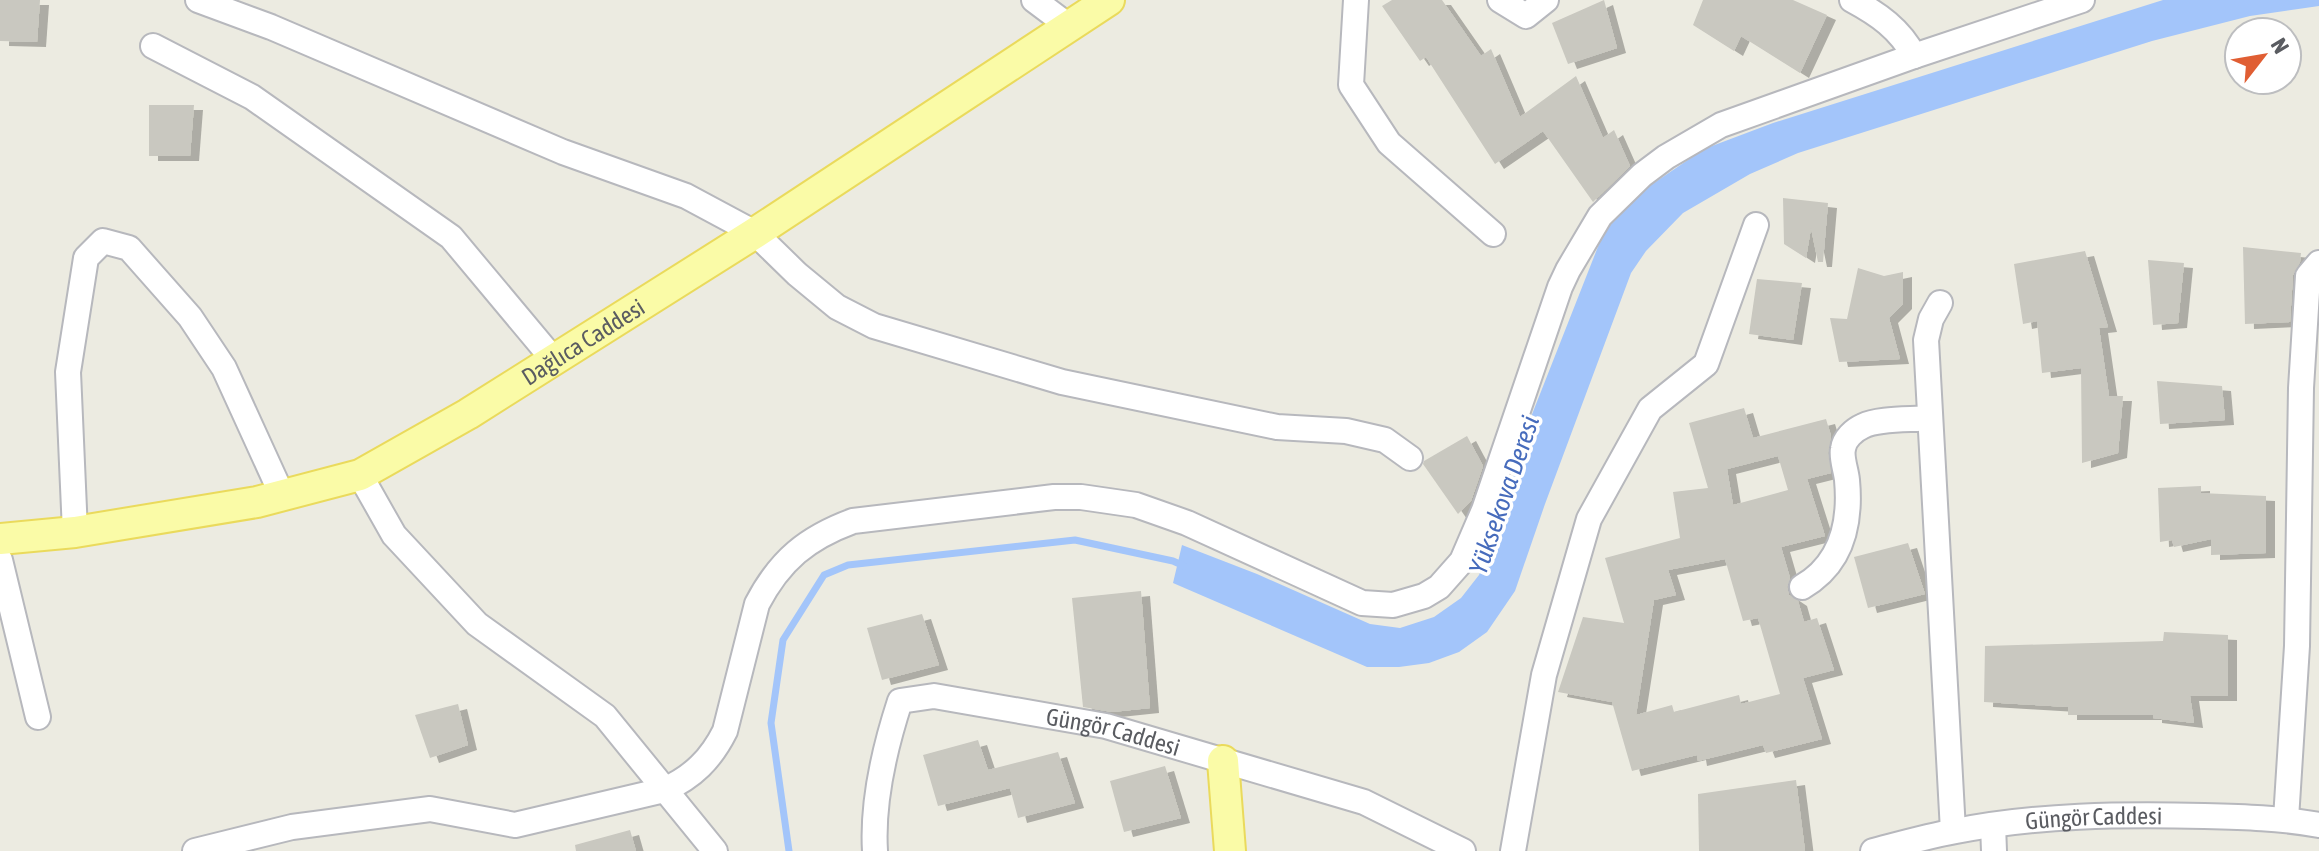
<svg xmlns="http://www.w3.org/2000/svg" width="2319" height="851" font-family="'Asap Condensed',sans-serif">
<defs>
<filter id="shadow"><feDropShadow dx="9" dy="5" stdDeviation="0" flood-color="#0004"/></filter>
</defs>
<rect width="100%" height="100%" fill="#ecebe1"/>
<path fill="#a3c5fa" d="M 2163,0 L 2319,0 L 2319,6 L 2250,16 L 2152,41 L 1798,153 L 1750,174 L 1683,213 L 1646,251 L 1631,273 L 1545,504 L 1515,591 L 1487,632 L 1459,652 L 1429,663 L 1399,667 L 1367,667 L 1173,583 L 1182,545 L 1257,574 L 1370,624 L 1400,628 L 1434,617 L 1461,598 L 1479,575 L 1496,534 L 1529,422 L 1601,239 L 1614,216 L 1651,185 L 1704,149 L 1773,123 Z"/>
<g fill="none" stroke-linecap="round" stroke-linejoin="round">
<path stroke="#a3c5fa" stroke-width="7" d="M 789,851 L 771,723 L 783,640 L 824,575 L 848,565 L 1075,540 L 1173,561 L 1184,566"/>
</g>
<g fill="#c9c8c0" fill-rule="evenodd" filter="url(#shadow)">
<path d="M 0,0 L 40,0 L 37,42 L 0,41 Z"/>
<path d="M 1392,0 L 1442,0 L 1481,56 L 1491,49 L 1520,117 L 1576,76 L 1603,138 L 1614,130 L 1630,166 L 1593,202 L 1543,131 L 1495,164 L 1426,57 L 1420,61 L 1382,6 Z"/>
<path d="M 1604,0 L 1617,48 L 1568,64 L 1552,23 Z"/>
<path d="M 1703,0 L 1793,0 L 1827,15 L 1800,73 L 1741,36 L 1734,51 L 1693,25 Z"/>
<path d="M 149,105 L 194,105 L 190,156 L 149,156 Z"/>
<path d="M 1783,198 L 1828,203 L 1823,262 L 1818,262 L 1811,228 L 1806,258 L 1784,244 Z"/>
<path d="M 2243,247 L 2301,253 L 2300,262 L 2293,275 L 2290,322 L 2245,324 Z"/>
<path d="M 2085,251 L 2108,327 L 2099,328 L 2109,396 L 2123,396 L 2118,453 L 2082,463 L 2081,368 L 2042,373 L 2037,321 L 2023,324 L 2014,264 Z"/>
<path d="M 2148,260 L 2184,263 L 2178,323 L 2153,325 Z"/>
<path d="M 1858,268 L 1884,276 L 1903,272 L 1903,304 L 1889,318 L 1900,359 L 1839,362 L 1830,318 L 1847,319 Z"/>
<path d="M 1757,279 L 1802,283 L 1793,340 L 1749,334 Z"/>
<path d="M 2157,381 L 2222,386 L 2225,420 L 2160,424 Z"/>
<path d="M 1744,408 L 1753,438 L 1826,419 L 1831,436 L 1828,453 L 1831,473 L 1807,479 L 1825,536 L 1781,547 L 1790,578 L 1787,587 L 1789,595 L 1798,601 L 1804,622 L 1817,618 L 1834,670 L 1803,678 L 1822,739 L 1766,753 L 1763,745 L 1698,761 L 1697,755 L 1632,771 L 1612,702 L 1558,692 L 1583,617 L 1624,623 L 1605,558 L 1680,538 L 1673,492 L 1708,488 L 1689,423 ZM 1778,456 L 1788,490 L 1733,505 L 1727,469 ZM 1725,559 L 1743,621 L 1758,618 L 1780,694 L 1741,704 L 1739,695 L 1674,712 L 1672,705 L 1636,715 L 1654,600 L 1676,595 L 1668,570 Z"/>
<path d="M 1467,436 L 1483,466 L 1471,501 L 1458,514 L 1423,464 L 1424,461 Z"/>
<path d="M 2201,486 L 2201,493 L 2266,496 L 2266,553 L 2211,555 L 2211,539 L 2174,547 L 2172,540 L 2160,542 L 2158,488 Z"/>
<path d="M 1908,543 L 1925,594 L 1868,608 L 1854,557 Z"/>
<path d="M 1141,591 L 1150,708 L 1112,712 L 1083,707 L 1072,598 Z"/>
<path d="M 922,614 L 939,665 L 882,680 L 867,628 Z"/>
<path d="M 2164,632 L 2228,635 L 2228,696 L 2190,696 L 2194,723 L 2153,718 L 2153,715 L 2068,715 L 2068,707 L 1984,702 L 1985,646 L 2163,641 Z"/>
<path d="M 458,704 L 468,745 L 430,758 L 415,715 Z"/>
<path d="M 978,740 L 988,770 L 1058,752 L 1075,803 L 1018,818 L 1010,788 L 938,806 L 923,755 Z"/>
<path d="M 1165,766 L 1181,818 L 1124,832 L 1110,781 Z"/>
<path d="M 1796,780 L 1805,851 L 1699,851 L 1698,794 Z"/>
<path d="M 630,830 L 636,851 L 576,851 L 575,845 Z"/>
</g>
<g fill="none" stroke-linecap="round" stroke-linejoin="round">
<defs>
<g id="minor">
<path d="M 198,0 L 271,27 L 563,152 L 686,196 L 755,233 L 797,274 L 837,307 L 874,326 L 1062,382 L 1277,427 L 1346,431 L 1385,440 L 1410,458"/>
<path d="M 1034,0 L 1070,27"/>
<path d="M 1356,0 L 1351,85 L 1389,143 L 1493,234"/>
<path d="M 1500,0 L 1526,16 L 1546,0"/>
<path d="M 1852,0 C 1878,14 1900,29 1914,56"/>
<path d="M 153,46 L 252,97 L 451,237 L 553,359"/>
<path d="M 1940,303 L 1931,319 L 1926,340 L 1953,831"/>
<path d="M 360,475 L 394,535 L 477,624 L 605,716 L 715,851"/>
<path d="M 75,532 L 68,372 L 86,258 L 103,241 L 129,248 L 190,317 L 224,368 L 282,495"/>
<path d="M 0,560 L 38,717"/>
<path d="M 1802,587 C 1842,564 1851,523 1847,480 C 1846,470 1841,458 1843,449 C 1844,439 1854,430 1863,426 C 1879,418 1911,420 1930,418"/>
<path d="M 2286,819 L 2297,646 L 2301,388 L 2308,276 L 2319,263"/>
<path d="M 1993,825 L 1994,851"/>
<path d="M 195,851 L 292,827 L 430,809 L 515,825 L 664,790 C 693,777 711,759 725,731 L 757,604 C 780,560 807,538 853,521 L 1054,497 L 1081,497 L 1136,505 L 1187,523 L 1362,603 L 1393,605 L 1424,596 L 1439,587 L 1462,561 L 1484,510 L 1560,287 L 1568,270 L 1600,216 L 1642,175 L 1666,157 L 1721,125 L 1914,56 L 2082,0"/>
<path id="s1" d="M 875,851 C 872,802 885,747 900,701 L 934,696 L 1106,726 L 1364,802 L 1463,851"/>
<path d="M 1513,851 L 1544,675 L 1589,519 L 1650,409 L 1706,364 L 1756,225"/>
<path id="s2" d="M 1873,851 C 1900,844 1928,836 1956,831 C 2037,815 2121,814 2204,816 C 2243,817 2281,818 2319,825"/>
</g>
<g id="major">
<path id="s3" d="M 0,539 L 75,532 L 257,502 L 360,475 L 468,414 L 755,233 L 1109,0"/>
<path d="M 1223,761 L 1230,851"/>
</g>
</defs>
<use href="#minor" stroke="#b7b8bd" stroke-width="28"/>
<use href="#major" stroke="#eada5c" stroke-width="34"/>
<use href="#minor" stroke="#fff" stroke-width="24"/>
<use href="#major" stroke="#fafba7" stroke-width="30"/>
</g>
<g text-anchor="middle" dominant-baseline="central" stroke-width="7" stroke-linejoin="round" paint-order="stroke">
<g font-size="24" fill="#5a5c61" stroke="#fff">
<text stroke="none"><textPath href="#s3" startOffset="626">Dağlıca Caddesi</textPath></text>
<text stroke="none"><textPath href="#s1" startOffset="370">Güngör Caddesi</textPath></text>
<text stroke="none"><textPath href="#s2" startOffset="224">Güngör Caddesi</textPath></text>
</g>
<g font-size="26" font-style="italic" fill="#476cbc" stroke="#fff">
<text transform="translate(1504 495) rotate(-71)">Yüksekova Deresi</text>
</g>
</g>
<g transform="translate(2263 56) rotate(59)"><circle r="38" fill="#ffffff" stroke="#bdbec0" stroke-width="2"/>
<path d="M0-6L14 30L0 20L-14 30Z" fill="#e05e33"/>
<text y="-12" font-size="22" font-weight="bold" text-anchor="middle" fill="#5a5c61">N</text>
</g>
</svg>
